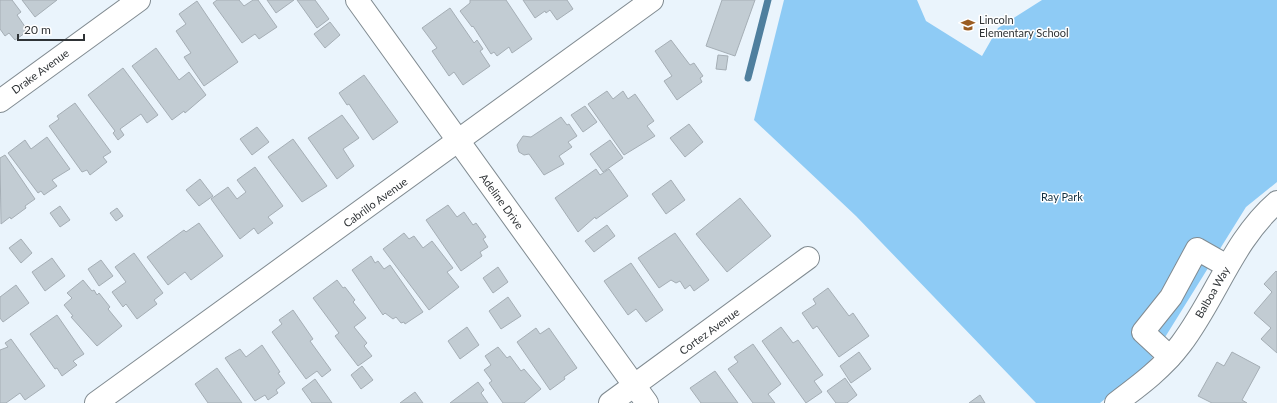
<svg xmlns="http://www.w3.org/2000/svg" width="1277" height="403" font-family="Lato,sans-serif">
<rect width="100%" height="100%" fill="#eaf4fc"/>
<path fill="#8ecbf5" d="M 784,0 L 917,0 L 926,21 L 982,56 L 998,28 L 1042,0 L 1277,0 L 1277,182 L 1246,207 L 1149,363 L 1100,403 L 1036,403 L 856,216 L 754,120 Z"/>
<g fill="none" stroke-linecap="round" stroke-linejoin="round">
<path stroke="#4f7f9e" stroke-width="7" d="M 748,78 L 768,0"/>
</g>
<g fill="#c2ccd3" stroke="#a5aeb5">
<path d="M 0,0 L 12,0 L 21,12 L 17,15 L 28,31 L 15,40 L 9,33 L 5,36 L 0,29 Z"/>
<path d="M 22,0 L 57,0 L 35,17 Z"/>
<path d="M 217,0 L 239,0 L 244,6 L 253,0 L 258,0 L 277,27 L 259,39 L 255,34 L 242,43 L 213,3 Z"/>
<path d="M 267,0 L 294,0 L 276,13 Z"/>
<path d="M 297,0 L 315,0 L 329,19 L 317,28 Z"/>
<path d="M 470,0 L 506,0 L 532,39 L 512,53 L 509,47 L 497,56 L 494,52 L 491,54 L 473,26 L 472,27 L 460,11 L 470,3 Z"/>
<path d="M 523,0 L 567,0 L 573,9 L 557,20 L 550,10 L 546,13 L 545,11 L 535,18 Z"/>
<path d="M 722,0 L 755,0 L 735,56 L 706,46 Z"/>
<path d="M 197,1 L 238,62 L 204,86 L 184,57 L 191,53 L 176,31 L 186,24 L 179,14 Z"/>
<path d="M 450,8 L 474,43 L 477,40 L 483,49 L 480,51 L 490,66 L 463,85 L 454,72 L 449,76 L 432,51 L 437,48 L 422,28 Z"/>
<path d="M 330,22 L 340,35 L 325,48 L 314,34 Z"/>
<path d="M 671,40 L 690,65 L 694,63 L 703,76 L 700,78 L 702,82 L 677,100 L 664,81 L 672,76 L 655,51 Z"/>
<path d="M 156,48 L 179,80 L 189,72 L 206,95 L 185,113 L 184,111 L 172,120 L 132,66 Z"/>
<path d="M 718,55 L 728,56 L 726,70 L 716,69 Z"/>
<path d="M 123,68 L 158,115 L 147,123 L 141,114 L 120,129 L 124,135 L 118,140 L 113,133 L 115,131 L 88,95 Z"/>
<path d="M 364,75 L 398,122 L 373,140 L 349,104 L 347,105 L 339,93 Z"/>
<path d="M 607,91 L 613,99 L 623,91 L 628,99 L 635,94 L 654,121 L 647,126 L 655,136 L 624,155 L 588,104 Z"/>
<path d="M 75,103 L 111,152 L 103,157 L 107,162 L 90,175 L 87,170 L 82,172 L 49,126 L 59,119 L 57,116 Z"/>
<path d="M 585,106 L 597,122 L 583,132 L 571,115 Z"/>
<path d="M 342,115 L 359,138 L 343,149 L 354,166 L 337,179 L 308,138 Z"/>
<path d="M 561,117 L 567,125 L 569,124 L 577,136 L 568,142 L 572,147 L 559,156 L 564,164 L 544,175 L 529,154 L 524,155 L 519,152 L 517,145 L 523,136 L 531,137 Z"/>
<path d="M 689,124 L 703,142 L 685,157 L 670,138 Z"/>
<path d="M 257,127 L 269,142 L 252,155 L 240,139 Z"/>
<path d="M 47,137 L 70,169 L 52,180 L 57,186 L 44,195 L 41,191 L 38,193 L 8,153 L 25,140 L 31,149 Z"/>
<path d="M 293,139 L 327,186 L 302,202 L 268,157 Z"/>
<path d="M 610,140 L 623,158 L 603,172 L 590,154 Z"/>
<path d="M 5,155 L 35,199 L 25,206 L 26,208 L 11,219 L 10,217 L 1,224 L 0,158 Z"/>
<path d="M 255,167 L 283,206 L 268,217 L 273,223 L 258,234 L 254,228 L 240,239 L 211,199 L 228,187 L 237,199 L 246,192 L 237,180 Z"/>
<path d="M 596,169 L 600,175 L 609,169 L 628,196 L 596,219 L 595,217 L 578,232 L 555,198 Z"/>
<path d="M 200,179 L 213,196 L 199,206 L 186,190 Z"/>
<path d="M 671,180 L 685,200 L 666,214 L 652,194 Z"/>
<path d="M 740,198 L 771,236 L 727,272 L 696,234 Z"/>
<path d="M 448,205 L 457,217 L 464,212 L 473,225 L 476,223 L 486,237 L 483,239 L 488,247 L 480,252 L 482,256 L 461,271 L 426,220 Z"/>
<path d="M 60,206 L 70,220 L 60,227 L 50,213 Z"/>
<path d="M 117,208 L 123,216 L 116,221 L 110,213 Z"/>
<path d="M 199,223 L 223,256 L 191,280 L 185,272 L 168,285 L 147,257 L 184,230 L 186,232 Z"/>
<path d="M 607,225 L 615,236 L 594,252 L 585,241 Z"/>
<path d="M 404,233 L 409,239 L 414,236 L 423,248 L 432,241 L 453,268 L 447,272 L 459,287 L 429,310 L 383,249 Z"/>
<path d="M 675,233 L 709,280 L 694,291 L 690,285 L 685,289 L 680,281 L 676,283 L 671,280 L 659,288 L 638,258 Z"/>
<path d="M 21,239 L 32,253 L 21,263 L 9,248 Z"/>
<path d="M 134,253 L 163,293 L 154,300 L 157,304 L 137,319 L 126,304 L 123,307 L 112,292 L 126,282 L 115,267 Z"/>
<path d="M 371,256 L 375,263 L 378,261 L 384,269 L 390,265 L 423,312 L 405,324 L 404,322 L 401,323 L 396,317 L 393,319 L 385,313 L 383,315 L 352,270 Z"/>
<path d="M 52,258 L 65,276 L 45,291 L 32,272 Z"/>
<path d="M 101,260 L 113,276 L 99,286 L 88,269 Z"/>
<path d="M 631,263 L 663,310 L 646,322 L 636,309 L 628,315 L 604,281 Z"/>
<path d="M 498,267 L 508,282 L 493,293 L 483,278 Z"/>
<path d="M 1276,271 L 1277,272 L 1277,353 L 1261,339 L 1271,328 L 1254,313 L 1272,292 L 1264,284 Z"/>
<path d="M 83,280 L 92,291 L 94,290 L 97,295 L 99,293 L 110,307 L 108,309 L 122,326 L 97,346 L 71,317 L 73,316 L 64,305 L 72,298 L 67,293 Z"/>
<path d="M 337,280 L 343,288 L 345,287 L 355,300 L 353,302 L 366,318 L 354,327 L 367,343 L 364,346 L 372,356 L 358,366 L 335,336 L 339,333 L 313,298 Z"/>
<path d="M 16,285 L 29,303 L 3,322 L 0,318 L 0,297 Z"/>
<path d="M 828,288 L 849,316 L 853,313 L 869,336 L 839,357 L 817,326 L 813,329 L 802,313 L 816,304 L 813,299 Z"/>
<path d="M 508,297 L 521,316 L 501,329 L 489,311 Z"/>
<path d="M 293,310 L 313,339 L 310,341 L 331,370 L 322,377 L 317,371 L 306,379 L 272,332 L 282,324 L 279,320 Z"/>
<path d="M 57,315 L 84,354 L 73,361 L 77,365 L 62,376 L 57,368 L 55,369 L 30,334 Z"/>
<path d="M 467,327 L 479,345 L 460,359 L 448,341 Z"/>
<path d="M 781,327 L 793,343 L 798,340 L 823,375 L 814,381 L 822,392 L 806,403 L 762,341 Z"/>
<path d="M 536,328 L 540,334 L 549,328 L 577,368 L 564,377 L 565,379 L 550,390 L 517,342 Z"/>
<path d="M 11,339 L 45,386 L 25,400 L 20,393 L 6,403 L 0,403 L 0,350 L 8,347 L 5,343 Z"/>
<path d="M 753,344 L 781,384 L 768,394 L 775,403 L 753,403 L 728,369 L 738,362 L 734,357 Z"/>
<path d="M 262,345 L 280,372 L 278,373 L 285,383 L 276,390 L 278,393 L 268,400 L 265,395 L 255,401 L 225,358 L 240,349 L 246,357 Z"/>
<path d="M 498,347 L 507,358 L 510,356 L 521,371 L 524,369 L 541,389 L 524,403 L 503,403 L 489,383 L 492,381 L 484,370 L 491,365 L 485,356 Z"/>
<path d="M 859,352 L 871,369 L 851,383 L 840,366 Z"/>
<path d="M 1232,352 L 1260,367 L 1242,400 L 1247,403 L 1212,403 L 1198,396 L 1217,362 L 1224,366 Z"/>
<path d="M 362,366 L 373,380 L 361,389 L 351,375 Z"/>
<path d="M 217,368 L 242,403 L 208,403 L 195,384 Z"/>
<path d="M 715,371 L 738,403 L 701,403 L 690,388 Z"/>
<path d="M 845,378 L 857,395 L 847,403 L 836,403 L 827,391 Z"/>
<path d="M 315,379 L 332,403 L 312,403 L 302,389 Z"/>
<path d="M 478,382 L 484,390 L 481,393 L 488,403 L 450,403 Z"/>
<path d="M 415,392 L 423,403 L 400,403 Z"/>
<path d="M 980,395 L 985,403 L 969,403 Z"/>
</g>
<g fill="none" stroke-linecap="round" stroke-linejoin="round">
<defs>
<g id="street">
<path d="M 357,0 L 647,403"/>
<path d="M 0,101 L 139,0"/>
<path d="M 1170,357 L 1143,332 L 1171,297 L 1197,249 L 1227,266"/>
<path d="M 96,403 L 652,0"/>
<path d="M 610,403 L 808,258"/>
<path d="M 1116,403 C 1140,385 1163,368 1181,344 C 1216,298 1233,240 1277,202"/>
</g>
</defs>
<use href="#street" stroke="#818b91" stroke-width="24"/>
<use href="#street" stroke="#fff" stroke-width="22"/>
</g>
<defs>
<symbol id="school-bare" viewBox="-9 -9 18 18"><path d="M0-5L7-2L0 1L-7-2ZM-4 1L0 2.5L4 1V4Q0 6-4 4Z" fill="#9a5c22" stroke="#fff" stroke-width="2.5" paint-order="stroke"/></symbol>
</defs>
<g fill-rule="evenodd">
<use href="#school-bare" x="958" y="15" width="20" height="20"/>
</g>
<g text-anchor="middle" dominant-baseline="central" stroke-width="3" stroke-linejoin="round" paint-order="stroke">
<g font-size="11" fill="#2f3336" stroke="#fff" text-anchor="start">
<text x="979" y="19">Lincoln<tspan x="979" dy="13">Elementary School</tspan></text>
</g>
<g font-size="11" fill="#2f3336" stroke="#fff">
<text transform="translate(40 71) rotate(-36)">Drake Avenue</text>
<text transform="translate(502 201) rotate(54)">Adeline Drive</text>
<text transform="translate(375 202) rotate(-36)">Cabrillo Avenue</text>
<text transform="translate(1212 292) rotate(-60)">Balboa Way</text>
<text transform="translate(709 331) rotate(-36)">Cortez Avenue</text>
</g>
<g font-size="11" fill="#133143" stroke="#fff">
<text x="1062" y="196">Ray Park</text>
</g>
</g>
<path d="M18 34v6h66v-6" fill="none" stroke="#2f3336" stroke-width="2"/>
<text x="24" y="34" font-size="12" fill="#2f3336" stroke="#ffffff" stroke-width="3" paint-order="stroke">20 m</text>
</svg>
